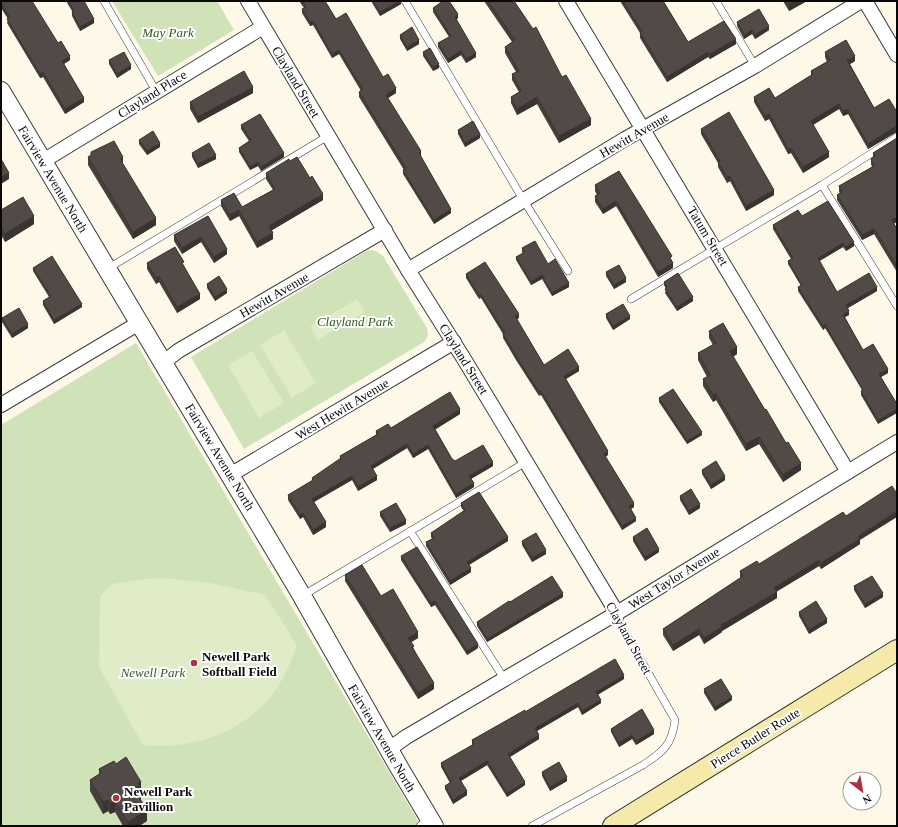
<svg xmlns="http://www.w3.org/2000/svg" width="898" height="827" font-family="Georgia,serif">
<rect width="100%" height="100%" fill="#fdf8e8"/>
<g fill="#d0e2b7">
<path d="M 112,1 L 217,1 L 234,30 L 158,76 Z"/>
<path d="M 368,250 L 376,251 L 383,256 L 427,328 L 428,336 L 424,342 L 244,449 L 191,357 Z"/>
<path d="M 136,343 L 421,826 L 1,826 L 1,425 Z"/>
</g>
<g fill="#e0ebc7">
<path d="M 357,299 L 365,312 L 318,340 L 310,327 Z"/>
<path d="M 284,330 L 316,383 L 292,398 L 260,345 Z"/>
<path d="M 252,351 L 284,403 L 259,418 L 228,365 Z"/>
<path d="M 162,578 L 210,583 L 265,595 L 297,645 C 293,655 290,665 285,674 C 259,727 199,751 143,745 L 99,667 L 100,596 L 112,584 L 136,580 Z"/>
</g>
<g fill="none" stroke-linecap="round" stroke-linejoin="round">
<defs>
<g id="service">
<path d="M 104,1 L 156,91"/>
<path d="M 405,1 L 524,201 L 568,271"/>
<path d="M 716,1 L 755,66"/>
<path d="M 822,185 L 897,306"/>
<path d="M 107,269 L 328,136"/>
<path d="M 631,299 L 822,185 L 897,137"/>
<path d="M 410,531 L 505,680"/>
<path d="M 302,596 L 526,462"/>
<path d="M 420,826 L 429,819"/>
<path d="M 532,826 L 643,765 C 663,752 672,745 675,720 L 622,627 L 617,613"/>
</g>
<g id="minor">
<path d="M 248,1 L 408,270 L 464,359 L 617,613"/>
<path d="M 566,1 L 848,472"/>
<path d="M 865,1 L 897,55"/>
<path d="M 43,161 L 263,27"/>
<path d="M 408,270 L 625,139 L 755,66 L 861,1"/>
<path d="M 164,362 L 178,351 L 385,230"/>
<path d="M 1,405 L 139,323"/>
<path d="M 230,475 L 454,342"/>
<path d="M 388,750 L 406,737 L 617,613 L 897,442"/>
</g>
<path id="tertiary" d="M 1,91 L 302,596 L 400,769 L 434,826"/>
<path id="secondary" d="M 613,826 L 897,650"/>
</defs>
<use href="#service" stroke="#3c3c3c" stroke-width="8"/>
<use href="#minor" stroke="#3c3c3c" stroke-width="16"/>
<use href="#tertiary" stroke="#3c3c3c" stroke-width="20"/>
<use href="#secondary" stroke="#2b2b2b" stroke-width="22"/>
<use href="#service" stroke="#fff" stroke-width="7"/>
<use href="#minor" stroke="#fff" stroke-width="14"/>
<use href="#tertiary" stroke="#fff" stroke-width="18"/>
<use href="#secondary" stroke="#f6eaaa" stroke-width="20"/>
</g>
<g fill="#46403d">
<path d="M 1,1 L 58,43 L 70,60 L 64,64 L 84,102 L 65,114 L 43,77 L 40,78 L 7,23 L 8,19 L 1,8 Z"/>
<path d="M 66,1 L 84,1 L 94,23 L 80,31 L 72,16 L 72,11 Z"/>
<path d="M 299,1 L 325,1 L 336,19 L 396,93 L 388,98 L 421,156 L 451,213 L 434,224 L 403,174 L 403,170 L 404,170 L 359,97 L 359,92 L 361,91 L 339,54 L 332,58 L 313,25 L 310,26 L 302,13 L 302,9 L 304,8 Z"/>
<path d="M 371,1 L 401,1 L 401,4 L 380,16 Z"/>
<path d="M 484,1 L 514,1 L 562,77 L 591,125 L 559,143 L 537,104 L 517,115 L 511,103 L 511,97 L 519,92 L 512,80 L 512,74 L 516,72 L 505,53 L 505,47 L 512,42 Z"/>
<path d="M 620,1 L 665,1 L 664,2 L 688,42 L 736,44 L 710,59 L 708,57 L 667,82 L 640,38 L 640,33 Z"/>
<path d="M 783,1 L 807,1 L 789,11 Z"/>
<path d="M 433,8 L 458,18 L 456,19 L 476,57 L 466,63 L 461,55 L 448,63 L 438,47 L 438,43 L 449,37 L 433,12 Z"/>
<path d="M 737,22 L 769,30 L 755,39 L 752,34 L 744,39 L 737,26 Z"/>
<path d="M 400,35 L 419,44 L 407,51 L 400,39 Z"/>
<path d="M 423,52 L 439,68 L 433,71 L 423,56 Z"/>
<path d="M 825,52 L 855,61 L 850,64 L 874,108 L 897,112 L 897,133 L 895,133 L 868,149 L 848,114 L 843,116 L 839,109 L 813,125 L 829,157 L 803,173 L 791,153 L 788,154 L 769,119 L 765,121 L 754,102 L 754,97 L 775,98 L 811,76 L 811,71 L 827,62 L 825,57 Z"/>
<path d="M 109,60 L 131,69 L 117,78 L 109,64 Z"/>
<path d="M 253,93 L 198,123 L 190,109 L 190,102 Z"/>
<path d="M 241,125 L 284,157 L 261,171 L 258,166 L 250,170 L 239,152 L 239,148 L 249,141 L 241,129 Z"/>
<path d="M 701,129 L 774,195 L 746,211 L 730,181 L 727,183 L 718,167 L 718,163 L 701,134 Z"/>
<path d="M 458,130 L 480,138 L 465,147 L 458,134 Z"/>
<path d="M 897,138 L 894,224 L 897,229 L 897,272 L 874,234 L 862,240 L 837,200 L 837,195 L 840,193 L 839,192 L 839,186 L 872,167 L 871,164 L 871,159 L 873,157 L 873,153 Z"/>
<path d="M 139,140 L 160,147 L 147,155 L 139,144 Z"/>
<path d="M 192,153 L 216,159 L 198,168 L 192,157 Z"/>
<path d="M 88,157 L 123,164 L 156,225 L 133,239 L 88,165 Z"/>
<path d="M 619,171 L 672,261 L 673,268 L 658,277 L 616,206 L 603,214 L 595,202 L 595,196 L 597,195 L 595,191 L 595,185 Z"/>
<path d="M 266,173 L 323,200 L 272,230 L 273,239 L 257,248 L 239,216 L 230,221 L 221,206 L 221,200 L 242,207 L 273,190 L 266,179 Z"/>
<path d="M 1,210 L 34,224 L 5,242 L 1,235 Z"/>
<path d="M 208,216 L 227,254 L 214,263 L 201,242 L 182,254 L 174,241 L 174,235 Z"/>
<path d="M 802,216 L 854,246 L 846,251 L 843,247 L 819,261 L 837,292 L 877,291 L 848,308 L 849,315 L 845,317 L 863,350 L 888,373 L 881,377 L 878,424 L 861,395 L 861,391 L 862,390 L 825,328 L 823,330 L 798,291 L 798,287 L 801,286 L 788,264 L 788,261 L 791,259 L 773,229 L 773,225 Z"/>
<path d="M 522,248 L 548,264 L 569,287 L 552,296 L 542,279 L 531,285 L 516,260 L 516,257 L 523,253 L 522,252 Z"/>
<path d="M 147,263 L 184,266 L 200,299 L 177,313 L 159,282 L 156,284 L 147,269 Z"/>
<path d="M 33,268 L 82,307 L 54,324 L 43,305 L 43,301 L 49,297 L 33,271 Z"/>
<path d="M 606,272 L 626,282 L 614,289 L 606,276 Z"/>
<path d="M 466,274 L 519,318 L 517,319 L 544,365 L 579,371 L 566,379 L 608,455 L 605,456 L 634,507 L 631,509 L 636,521 L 622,530 L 541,395 L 539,396 L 516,360 L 503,338 L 503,334 L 481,298 L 479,299 L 466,278 Z"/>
<path d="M 664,282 L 693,301 L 677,311 L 665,293 L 666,289 L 664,285 Z"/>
<path d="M 207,284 L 227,293 L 215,301 L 207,288 Z"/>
<path d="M 606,314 L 630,319 L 613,330 L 606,318 Z"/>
<path d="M 2,318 L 28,328 L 12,338 L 2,322 Z"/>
<path d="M 709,331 L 737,354 L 733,357 L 801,470 L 783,482 L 759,444 L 746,451 L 716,400 L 713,402 L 703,386 L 703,379 L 707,377 L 698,360 L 698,353 L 713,345 L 709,338 Z"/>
<path d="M 659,398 L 702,435 L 687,444 L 659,402 Z"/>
<path d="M 460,414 L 435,429 L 452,459 L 455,461 L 493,466 L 471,479 L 474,487 L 456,498 L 428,449 L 413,458 L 407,448 L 373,469 L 377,480 L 358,491 L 352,480 L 314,502 L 326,527 L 313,535 L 303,517 L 300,519 L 288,500 L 288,495 L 312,481 L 312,478 L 340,459 L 340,456 L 376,435 L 376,431 Z"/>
<path d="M 702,470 L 725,480 L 711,489 L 702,474 Z"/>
<path d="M 680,496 L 700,508 L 689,515 L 680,500 Z"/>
<path d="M 461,503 L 508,541 L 469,565 L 471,572 L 450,585 L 426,546 L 426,542 L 432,539 L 431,537 L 431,533 L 464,511 L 461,507 Z"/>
<path d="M 380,512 L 406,524 L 390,532 L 380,516 Z"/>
<path d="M 633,537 L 659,552 L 645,561 L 633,541 Z"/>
<path d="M 860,540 L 860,544 L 821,569 L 819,566 L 776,592 L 777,598 L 722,631 L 722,632 L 704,644 L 699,635 L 673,651 L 663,635 L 663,629 L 741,578 L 740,577 L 740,571 L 759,564 Z"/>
<path d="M 522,541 L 546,554 L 532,562 L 522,545 Z"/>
<path d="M 401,556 L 478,648 L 467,655 L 435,605 L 431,607 L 401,560 Z"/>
<path d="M 345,575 L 381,596 L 418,638 L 411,642 L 414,649 L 434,689 L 418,699 L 345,581 Z"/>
<path d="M 854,586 L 883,597 L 865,608 L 854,590 Z"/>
<path d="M 563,597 L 487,642 L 477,626 L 477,622 L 510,602 Z"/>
<path d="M 799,612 L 827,623 L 809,634 L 799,616 Z"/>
<path d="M 624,679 L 598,694 L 601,703 L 582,715 L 578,707 L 537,731 L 539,739 L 510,757 L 525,785 L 507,797 L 487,765 L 461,781 L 467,795 L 453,804 L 445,789 L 445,786 L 450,783 L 441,767 L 441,763 L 472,745 L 472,740 L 525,712 Z"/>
<path d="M 704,689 L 732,700 L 715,711 L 704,693 Z"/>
<path d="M 611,729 L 654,734 L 636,745 L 632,739 L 619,747 L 611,732 Z"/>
<path d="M 116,764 L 141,793 L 140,793 L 141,800 L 147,821 L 139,826 L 123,826 L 115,812 L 110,814 L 108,811 L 103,814 L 90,791 L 90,780 L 99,774 L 99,769 Z"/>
<path d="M 542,772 L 567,781 L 550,791 L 542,776 Z"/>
</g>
<g fill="#393432">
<path d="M 400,1 L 401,1 L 401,4 L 380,16 L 380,12 Z"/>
<path d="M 794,1 L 807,1 L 789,11 L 789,4 Z"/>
<path d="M 458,14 L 458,18 L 455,21 L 455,17 Z"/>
<path d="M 94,19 L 94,23 L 80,31 L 80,27 Z"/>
<path d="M 313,21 L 313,25 L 310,26 L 310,22 Z"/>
<path d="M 769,26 L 769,30 L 755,39 L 755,35 Z"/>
<path d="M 752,30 L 752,34 L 744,39 L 744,35 Z"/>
<path d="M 736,39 L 736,44 L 710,59 L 710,54 Z"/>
<path d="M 419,40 L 419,44 L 407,51 L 407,47 Z"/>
<path d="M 339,50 L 339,54 L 332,58 L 332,54 Z"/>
<path d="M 461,51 L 461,55 L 448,63 L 448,59 Z"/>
<path d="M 708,52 L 708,57 L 667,82 L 667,77 Z"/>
<path d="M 476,53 L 476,57 L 466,63 L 466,59 Z"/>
<path d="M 70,56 L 70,60 L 62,65 L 62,61 Z"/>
<path d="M 855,56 L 855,61 L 847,66 L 847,60 Z"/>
<path d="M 439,64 L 439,68 L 433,71 L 433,67 Z"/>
<path d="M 131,65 L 131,69 L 117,78 L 117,74 Z"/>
<path d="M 43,72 L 43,77 L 40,78 L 40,74 Z"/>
<path d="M 253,87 L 253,93 L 198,123 L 198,117 Z"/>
<path d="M 396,88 L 396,93 L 386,99 L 386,95 Z"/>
<path d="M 537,97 L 537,104 L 517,115 L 517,109 Z"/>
<path d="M 84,98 L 84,102 L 65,114 L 65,109 Z"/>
<path d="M 839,104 L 839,109 L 811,126 L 811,121 Z"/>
<path d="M 848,109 L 848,114 L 843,116 L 843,111 Z"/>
<path d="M 769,114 L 769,119 L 765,121 L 765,116 Z"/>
<path d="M 591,119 L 591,125 L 559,143 L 559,136 Z"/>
<path d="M 895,127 L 895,133 L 868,149 L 868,144 Z"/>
<path d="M 480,134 L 480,138 L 465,147 L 465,143 Z"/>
<path d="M 160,143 L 160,147 L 147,155 L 147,151 Z"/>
<path d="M 791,148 L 791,153 L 788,154 L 788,149 Z"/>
<path d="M 421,151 L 421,156 L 419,157 L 419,153 Z"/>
<path d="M 829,152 L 829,157 L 803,173 L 803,167 Z"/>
<path d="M 284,153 L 284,157 L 261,171 L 261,167 Z"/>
<path d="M 216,155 L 216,159 L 198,168 L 198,164 Z"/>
<path d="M 123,157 L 123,165 L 120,159 Z"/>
<path d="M 258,162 L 258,166 L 250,170 L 250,167 Z"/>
<path d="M 9,173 L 9,179 L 1,184 L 1,177 Z"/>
<path d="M 730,176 L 730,181 L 727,183 L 727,177 Z"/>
<path d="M 774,190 L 774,195 L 746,211 L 746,206 Z"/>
<path d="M 323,194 L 323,200 L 269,232 L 269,226 Z"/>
<path d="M 616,201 L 616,206 L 603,214 L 603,209 Z"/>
<path d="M 451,209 L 451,213 L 434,224 L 434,220 Z"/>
<path d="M 239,210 L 239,216 L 230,221 L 230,215 Z"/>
<path d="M 34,216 L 34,224 L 5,242 L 5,234 Z"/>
<path d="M 897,217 L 897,222 L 892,225 L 892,220 Z"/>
<path d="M 156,218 L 156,225 L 133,239 L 133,232 Z"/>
<path d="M 874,229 L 874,234 L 862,240 L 862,235 Z"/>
<path d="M 273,233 L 273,239 L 257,248 L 257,242 Z"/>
<path d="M 201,237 L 201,242 L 182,254 L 182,248 Z"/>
<path d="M 854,242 L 854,246 L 846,251 L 846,247 Z"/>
<path d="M 843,243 L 843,247 L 818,262 L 818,258 Z"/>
<path d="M 227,249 L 227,254 L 214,263 L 214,257 Z"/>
<path d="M 673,263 L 673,268 L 658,277 L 658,272 Z"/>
<path d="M 542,275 L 542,279 L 531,285 L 531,282 Z"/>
<path d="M 159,276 L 159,282 L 156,284 L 156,278 Z"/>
<path d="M 626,278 L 626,282 L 614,289 L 614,285 Z"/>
<path d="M 569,283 L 569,287 L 552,296 L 552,293 Z"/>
<path d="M 877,287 L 877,291 L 846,309 L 846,305 Z"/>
<path d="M 227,289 L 227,293 L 215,301 L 215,297 Z"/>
<path d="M 200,294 L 200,299 L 177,313 L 177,307 Z"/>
<path d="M 693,297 L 693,301 L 677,311 L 677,307 Z"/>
<path d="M 82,304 L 82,307 L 54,324 L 54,320 Z"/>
<path d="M 849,311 L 849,315 L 843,318 L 843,315 Z"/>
<path d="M 519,314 L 519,318 L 515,320 L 515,316 Z"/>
<path d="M 630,316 L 630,319 L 613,330 L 613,326 Z"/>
<path d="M 28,324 L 28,328 L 12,338 L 12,334 Z"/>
<path d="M 825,324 L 825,328 L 823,330 L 823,326 Z"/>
<path d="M 737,347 L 737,354 L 730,358 L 730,351 Z"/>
<path d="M 579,367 L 579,371 L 564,380 L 564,376 Z"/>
<path d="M 888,369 L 888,373 L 879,378 L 879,374 Z"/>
<path d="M 716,394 L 716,400 L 713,402 L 713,395 Z"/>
<path d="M 460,409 L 460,414 L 433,431 L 433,426 Z"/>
<path d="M 897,409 L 897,413 L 878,424 L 878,420 Z"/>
<path d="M 702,432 L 702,435 L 687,444 L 687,441 Z"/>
<path d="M 759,437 L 759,444 L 746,451 L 746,444 Z"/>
<path d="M 407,444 L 407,448 L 371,470 L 371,466 Z"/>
<path d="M 428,445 L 428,449 L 413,458 L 413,454 Z"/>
<path d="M 608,451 L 608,455 L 604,458 L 604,454 Z"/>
<path d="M 493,462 L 493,466 L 469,480 L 469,476 Z"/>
<path d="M 801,463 L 801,470 L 783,482 L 783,475 Z"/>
<path d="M 352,476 L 352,480 L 312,503 L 312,499 Z"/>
<path d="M 377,476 L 377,480 L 358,491 L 358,487 Z"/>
<path d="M 725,476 L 725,480 L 711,489 L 711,485 Z"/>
<path d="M 474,483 L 474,487 L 456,498 L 456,494 Z"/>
<path d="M 634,503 L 634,507 L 629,510 L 629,506 Z"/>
<path d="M 700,504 L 700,508 L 689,515 L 689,511 Z"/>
<path d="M 897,511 L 897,517 L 860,540 L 860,544 L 821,569 L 821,563 L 858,536 Z"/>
<path d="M 303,513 L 303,517 L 300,519 L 300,515 Z"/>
<path d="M 636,518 L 636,521 L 622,530 L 622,526 Z"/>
<path d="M 406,520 L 406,524 L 390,532 L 390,528 Z"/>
<path d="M 326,522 L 326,527 L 313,535 L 313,530 Z"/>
<path d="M 508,537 L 508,541 L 467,566 L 467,562 Z"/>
<path d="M 659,549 L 659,552 L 645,561 L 645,557 Z"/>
<path d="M 546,550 L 546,554 L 532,562 L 532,558 Z"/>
<path d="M 819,560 L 819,566 L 774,593 L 774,588 Z"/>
<path d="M 471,568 L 471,572 L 450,585 L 450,581 Z"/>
<path d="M 777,592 L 777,598 L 722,631 L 722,632 L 704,644 L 704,638 L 721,625 Z"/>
<path d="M 563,593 L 563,597 L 487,642 L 487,639 Z"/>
<path d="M 883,593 L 883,597 L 865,608 L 865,604 Z"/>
<path d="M 435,601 L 435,605 L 431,607 L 431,603 Z"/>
<path d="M 827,619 L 827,623 L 809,634 L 809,630 Z"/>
<path d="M 699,629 L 699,635 L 673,651 L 673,645 Z"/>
<path d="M 418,632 L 418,638 L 408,644 L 408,638 Z"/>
<path d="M 478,644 L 478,648 L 467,655 L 467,651 Z"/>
<path d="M 624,675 L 624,679 L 596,696 L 596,692 Z"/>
<path d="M 434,683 L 434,689 L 418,699 L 418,693 Z"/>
<path d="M 732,697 L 732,700 L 715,711 L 715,707 Z"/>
<path d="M 601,700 L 601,703 L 582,715 L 582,711 Z"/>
<path d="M 578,703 L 578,707 L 535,732 L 535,728 Z"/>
<path d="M 654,730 L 654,734 L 636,745 L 636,741 Z"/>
<path d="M 539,735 L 539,739 L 508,758 L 508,754 Z"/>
<path d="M 632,735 L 632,739 L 619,747 L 619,743 Z"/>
<path d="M 487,761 L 487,765 L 459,782 L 459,778 Z"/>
<path d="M 567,777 L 567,781 L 550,791 L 550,787 Z"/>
<path d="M 141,782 L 141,793 L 140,793 L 141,795 L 141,806 L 136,787 L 138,783 Z"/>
<path d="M 525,782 L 525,785 L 507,797 L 507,793 Z"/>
<path d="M 467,791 L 467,795 L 453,804 L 453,800 Z"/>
<path d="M 108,800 L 108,811 L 103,814 L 103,802 Z"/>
<path d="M 115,801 L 115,812 L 110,814 L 110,803 Z"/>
<path d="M 147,810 L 147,821 L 139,826 L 128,826 L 128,822 Z"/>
</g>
<g fill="#514a47" stroke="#393432">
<path d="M 1,1 L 32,1 L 58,43 L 61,41 L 70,56 L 62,61 L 84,98 L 65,109 L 43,72 L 40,74 L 7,19 L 10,17 L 1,3 Z"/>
<path d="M 68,1 L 84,1 L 94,19 L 80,27 L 72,12 L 74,10 Z"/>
<path d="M 302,1 L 325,1 L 336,19 L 346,13 L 383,77 L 388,74 L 396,88 L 386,95 L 421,151 L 419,153 L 451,209 L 434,220 L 403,170 L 406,168 L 359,92 L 363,89 L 339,50 L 332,54 L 313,21 L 310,22 L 302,9 L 306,7 Z"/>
<path d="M 373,1 L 400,1 L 380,12 Z"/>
<path d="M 443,1 L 449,1 L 458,14 L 455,17 L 476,53 L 466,59 L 461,51 L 448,59 L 438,43 L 451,36 L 433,8 Z"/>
<path d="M 488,1 L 514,1 L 533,29 L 536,27 L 562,77 L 566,75 L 591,119 L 559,136 L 537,97 L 517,109 L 511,97 L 521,91 L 512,74 L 519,71 L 505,47 L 515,40 Z"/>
<path d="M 623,1 L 663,1 L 688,42 L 724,21 L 736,39 L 710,54 L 708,52 L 667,77 L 640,33 L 642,31 Z"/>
<path d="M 788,1 L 794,1 L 789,4 Z"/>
<path d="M 759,9 L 769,26 L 755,35 L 752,30 L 744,35 L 737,22 Z"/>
<path d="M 412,27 L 419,40 L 407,47 L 400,35 Z"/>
<path d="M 846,40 L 855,56 L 847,60 L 874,108 L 889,99 L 897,112 L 897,127 L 895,127 L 868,144 L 848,109 L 843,111 L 839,104 L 811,121 L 829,152 L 803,167 L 791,148 L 788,149 L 769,114 L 765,116 L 754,97 L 769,88 L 775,98 L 813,74 L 811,71 L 830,60 L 825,52 Z"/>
<path d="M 430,48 L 439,64 L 433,67 L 423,52 Z"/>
<path d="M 124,52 L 131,65 L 117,74 L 109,60 Z"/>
<path d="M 244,71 L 253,87 L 198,117 L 190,102 Z"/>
<path d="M 729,112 L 774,190 L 746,206 L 730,176 L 727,177 L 718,162 L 720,161 L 701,129 Z"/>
<path d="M 260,114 L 284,153 L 261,167 L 258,162 L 250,167 L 239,148 L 251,140 L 241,125 Z"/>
<path d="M 473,121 L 480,134 L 465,143 L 458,130 Z"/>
<path d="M 153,131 L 160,143 L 147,151 L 139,140 Z"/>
<path d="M 897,138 L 897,217 L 892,220 L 897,229 L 897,266 L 874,229 L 862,235 L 837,195 L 842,192 L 839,186 L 874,166 L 871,159 L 875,156 L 873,153 Z"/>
<path d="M 114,141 L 123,157 L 120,159 L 156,218 L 133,232 L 88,157 L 91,155 L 91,152 Z"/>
<path d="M 209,143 L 216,155 L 198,164 L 192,153 Z"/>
<path d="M 297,157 L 310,178 L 312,176 L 323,194 L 269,226 L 273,233 L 257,242 L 239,210 L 230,215 L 221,200 L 234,193 L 242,207 L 275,189 L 266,173 L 289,159 L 290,161 Z"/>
<path d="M 1,159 L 9,173 L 1,177 Z"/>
<path d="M 619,171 L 672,256 L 670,258 L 673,263 L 658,272 L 616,201 L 603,209 L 595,196 L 600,193 L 595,185 Z"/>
<path d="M 23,197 L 34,216 L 5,234 L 1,228 L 1,210 Z"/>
<path d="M 828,201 L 854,242 L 846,247 L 843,243 L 818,258 L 837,292 L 869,273 L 877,287 L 846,305 L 849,311 L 843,315 L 863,350 L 873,344 L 888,369 L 879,374 L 897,404 L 897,409 L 878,420 L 861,391 L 863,390 L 825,324 L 823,326 L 798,287 L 802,285 L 788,261 L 793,258 L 773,225 L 798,210 L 802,216 Z"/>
<path d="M 208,216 L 227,249 L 214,257 L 201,237 L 182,248 L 174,235 Z"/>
<path d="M 535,241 L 548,264 L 555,259 L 569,283 L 552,293 L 542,275 L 531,282 L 516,257 L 525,252 L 522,248 Z"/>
<path d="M 175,247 L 184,262 L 182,263 L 200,294 L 177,307 L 159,276 L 156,278 L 147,263 Z"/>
<path d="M 52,256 L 82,304 L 54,320 L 43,301 L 51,296 L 33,268 Z"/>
<path d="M 485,262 L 519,314 L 515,316 L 544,365 L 568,349 L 579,367 L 564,376 L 608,451 L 604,454 L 634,503 L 629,506 L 636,518 L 622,526 L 541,391 L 539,392 L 516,356 L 503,334 L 505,333 L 481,295 L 479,296 L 466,274 Z"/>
<path d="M 619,265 L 626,278 L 614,285 L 606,272 Z"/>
<path d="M 678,273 L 693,297 L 677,307 L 665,289 L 667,287 L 664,282 Z"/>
<path d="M 219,276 L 227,289 L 215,297 L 207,284 Z"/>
<path d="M 623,304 L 630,316 L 613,326 L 606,314 Z"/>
<path d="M 19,308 L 28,324 L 12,334 L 2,318 Z"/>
<path d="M 723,323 L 737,347 L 730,351 L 765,410 L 766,409 L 786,443 L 788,442 L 801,463 L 783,475 L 759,437 L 746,444 L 716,394 L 713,395 L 703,379 L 710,375 L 698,353 L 716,343 L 709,331 Z"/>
<path d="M 673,389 L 702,432 L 687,441 L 659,398 Z"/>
<path d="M 450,392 L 460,409 L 433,426 L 452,459 L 455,461 L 483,445 L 493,462 L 469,476 L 474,483 L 456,494 L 428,445 L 413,454 L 407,444 L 371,466 L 377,476 L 358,487 L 352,476 L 312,499 L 326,522 L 313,530 L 303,513 L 300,515 L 288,495 L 313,480 L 312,478 L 341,458 L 340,456 L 378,434 L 376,431 L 388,424 L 391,428 Z"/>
<path d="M 716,461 L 725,476 L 711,485 L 702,470 Z"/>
<path d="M 892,486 L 897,494 L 897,511 L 858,536 L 860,539 L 821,563 L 819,560 L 774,588 L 777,592 L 721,625 L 722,627 L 704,638 L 699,629 L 673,645 L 663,629 L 743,576 L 740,571 L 757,561 L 759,564 L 843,512 L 846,516 Z"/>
<path d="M 691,489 L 700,504 L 689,511 L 680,496 Z"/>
<path d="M 479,492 L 508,537 L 467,562 L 471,568 L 450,581 L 426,542 L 434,538 L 431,533 L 465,510 L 461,503 Z"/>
<path d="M 396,503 L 406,520 L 390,528 L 380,512 Z"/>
<path d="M 647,528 L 659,549 L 645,557 L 633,537 Z"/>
<path d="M 536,533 L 546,550 L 532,558 L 522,541 Z"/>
<path d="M 417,547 L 478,644 L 467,651 L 435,601 L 431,603 L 401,556 Z"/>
<path d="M 362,565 L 381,596 L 393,589 L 418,632 L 408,638 L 414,646 L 412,647 L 434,683 L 418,693 L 345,575 Z"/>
<path d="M 552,576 L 563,593 L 487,639 L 477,622 L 509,601 L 510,602 Z"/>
<path d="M 872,576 L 883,593 L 865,604 L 854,586 Z"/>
<path d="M 816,601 L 827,619 L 809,630 L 799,612 Z"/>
<path d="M 615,659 L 624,675 L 596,692 L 601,700 L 582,711 L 578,703 L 535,728 L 539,735 L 508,754 L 525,782 L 507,793 L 487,761 L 459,778 L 467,791 L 453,800 L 445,786 L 451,782 L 441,763 L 474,744 L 472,740 L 525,710 L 525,712 Z"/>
<path d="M 721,679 L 732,697 L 715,707 L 704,689 Z"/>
<path d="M 642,709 L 654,730 L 636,741 L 632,735 L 619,743 L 611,729 Z"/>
<path d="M 126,757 L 141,782 L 138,783 L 140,786 L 136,787 L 141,795 L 138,796 L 147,810 L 128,822 L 115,801 L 110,803 L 108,800 L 103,802 L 90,780 L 101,773 L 99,769 L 114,761 L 116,764 Z"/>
<path d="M 559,762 L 567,777 L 550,787 L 542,772 Z"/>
</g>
<g fill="#aa313d" stroke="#fff" stroke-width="1.5">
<circle cx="194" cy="663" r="4"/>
<circle cx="116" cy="798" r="4"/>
</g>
<g text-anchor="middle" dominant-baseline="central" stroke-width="4" stroke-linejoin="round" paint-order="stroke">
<g font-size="13" font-style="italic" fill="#305922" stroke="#fff">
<text x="168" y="32">May Park</text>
<text x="355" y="321">Clayland Park</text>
<text x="153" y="672">Newell Park</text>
</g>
<g font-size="13" fill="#090909" stroke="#fff">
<text transform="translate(296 82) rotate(59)">Clayland Street</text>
<text transform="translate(152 94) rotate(-32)">Clayland Place</text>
<text transform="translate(634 135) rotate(-30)">Hewitt Avenue</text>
<text transform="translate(53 179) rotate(59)">Fairview Avenue North</text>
<text transform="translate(708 236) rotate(59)">Tatum Street</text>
<text transform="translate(274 295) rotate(-30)">Hewitt Avenue</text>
<text transform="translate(464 359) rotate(58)">Clayland Street</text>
<text transform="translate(342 409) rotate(-31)">West Hewitt Avenue</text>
<text transform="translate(220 457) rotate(59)">Fairview Avenue North</text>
<text transform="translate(674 578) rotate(-32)">West Taylor Avenue</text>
<text transform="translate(629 638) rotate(61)">Clayland Street</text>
<text transform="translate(382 738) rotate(60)">Fairview Avenue North</text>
<text transform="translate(755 738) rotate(-32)">Pierce Butler Route</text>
</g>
<g font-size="13" font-weight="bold" fill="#090909" stroke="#fff" text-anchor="start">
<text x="202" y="656">Newell Park<tspan x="202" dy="15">Softball Field</tspan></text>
<text x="124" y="791">Newell Park<tspan x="124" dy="15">Pavillion</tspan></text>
</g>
</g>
<rect width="898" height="827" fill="none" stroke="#090909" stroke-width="4"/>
<g transform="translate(862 791) rotate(149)"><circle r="19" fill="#ffffff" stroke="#9d9d9d"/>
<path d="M0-3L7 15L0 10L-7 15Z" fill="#aa313d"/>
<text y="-6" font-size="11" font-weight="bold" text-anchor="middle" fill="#090909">N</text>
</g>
</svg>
